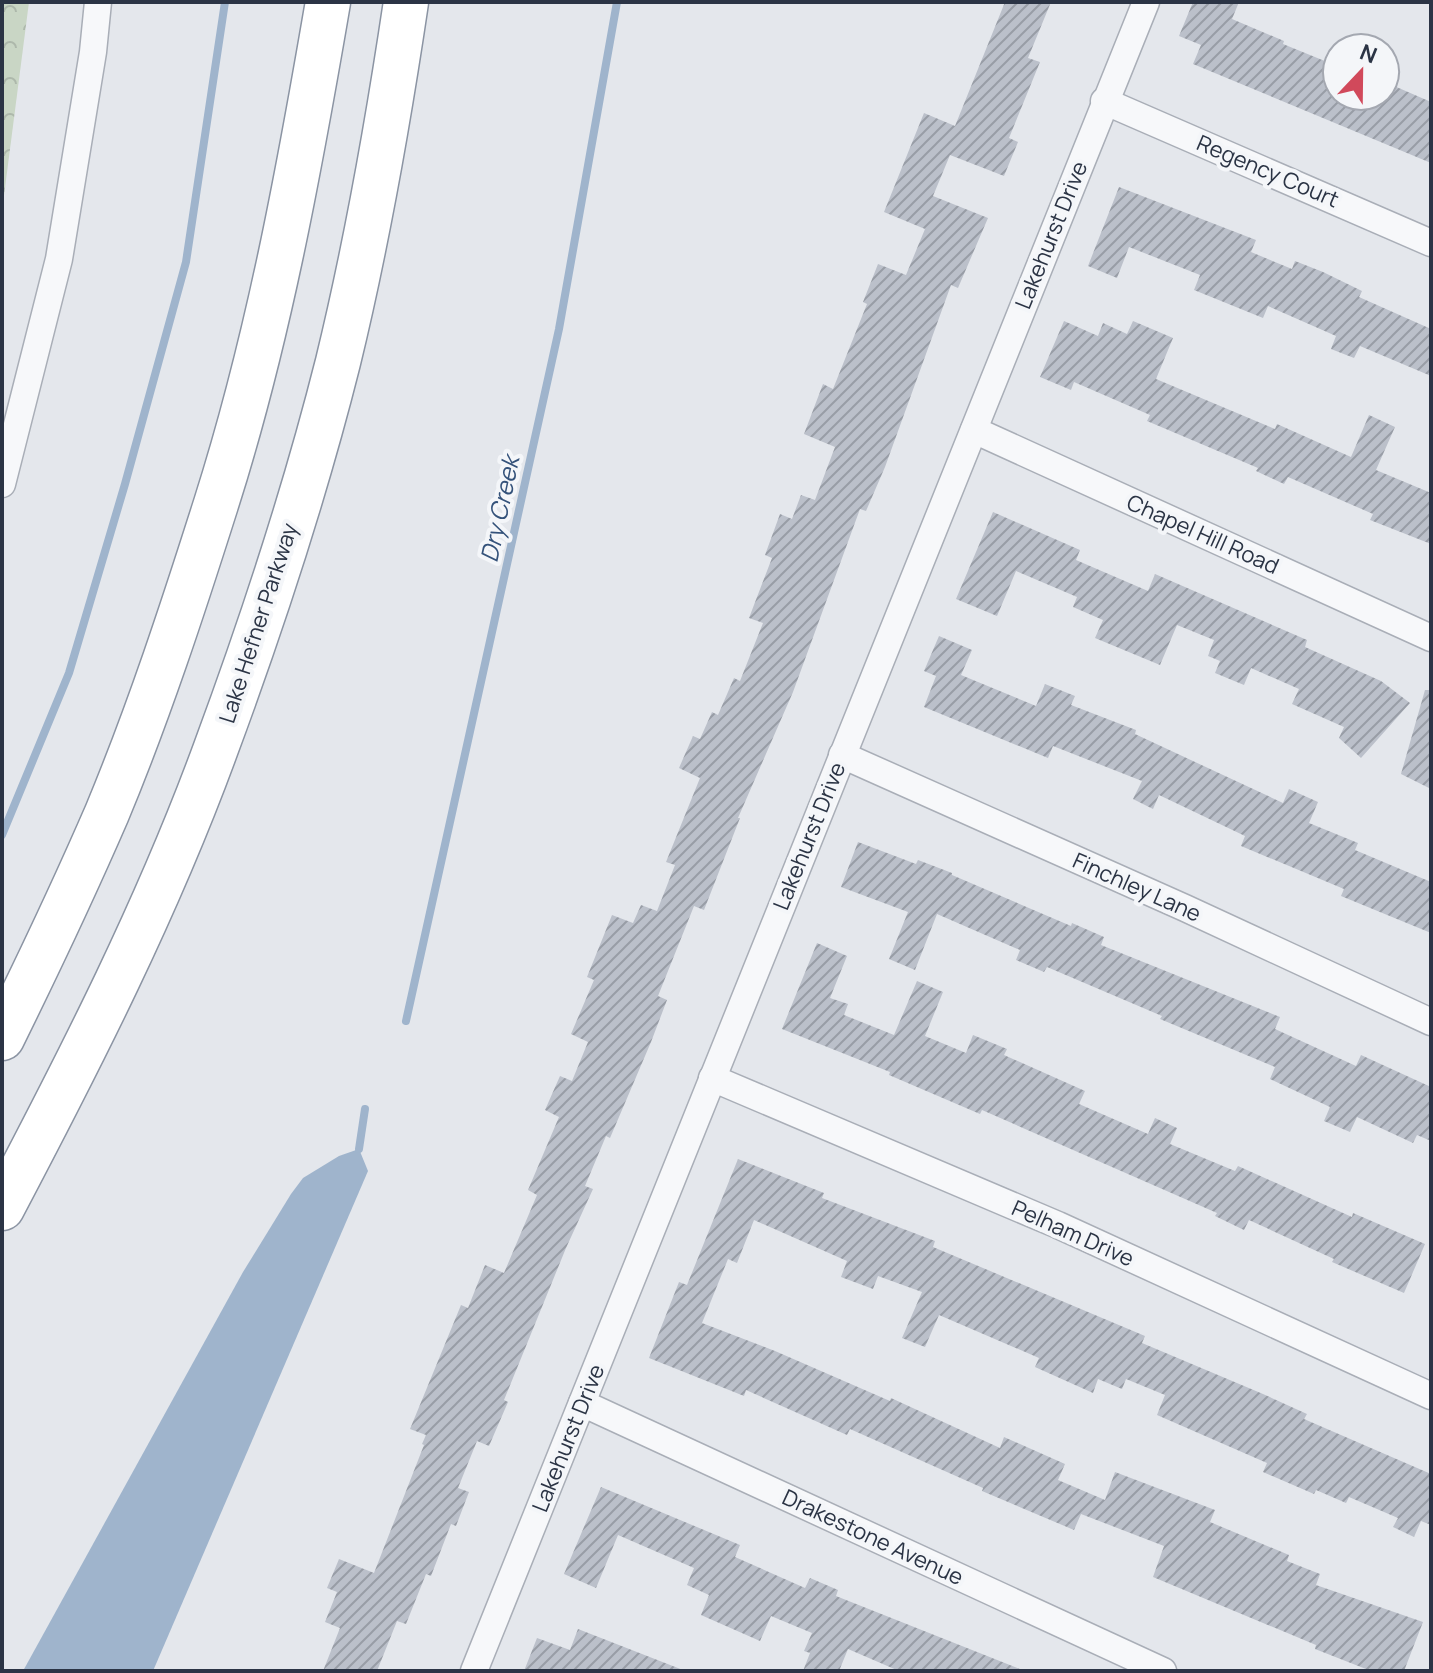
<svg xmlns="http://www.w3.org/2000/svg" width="1433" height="1673" font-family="Manrope,sans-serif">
<defs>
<pattern id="park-crowns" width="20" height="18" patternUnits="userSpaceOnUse" patternTransform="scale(2)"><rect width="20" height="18" fill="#c9d6c5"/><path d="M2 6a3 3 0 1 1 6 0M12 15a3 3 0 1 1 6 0" fill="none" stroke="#adb8ab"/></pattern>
<pattern id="building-hatch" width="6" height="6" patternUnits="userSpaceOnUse" patternTransform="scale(2)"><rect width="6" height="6" fill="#bbc0ca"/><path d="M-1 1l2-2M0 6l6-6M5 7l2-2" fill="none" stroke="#989da6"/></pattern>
</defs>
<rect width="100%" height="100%" fill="#e4e7ec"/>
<path fill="url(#park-crowns)" d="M 2,2 L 29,2 L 2,211 Z"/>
<path fill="#9fb4cc" d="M 359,1149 L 368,1171 L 153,1671 L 23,1671 L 243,1272 L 291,1194 L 303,1178 L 339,1156 Z"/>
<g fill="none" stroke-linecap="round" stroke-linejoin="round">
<g stroke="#9fb4cc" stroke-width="8">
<path d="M 2,835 L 69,673 L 125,484 L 186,262 L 225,2"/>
<path d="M 406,1021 L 559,329 L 617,2"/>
<path d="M 359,1149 L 365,1109"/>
</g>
</g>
<g fill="url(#building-hatch)">
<path d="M 1005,2 L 1051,2 L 1028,58 L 1040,62 L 1009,138 L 1018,142 L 1004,176 L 950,155 L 933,196 L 988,218 L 958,288 L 951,285 L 885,467 L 866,511 L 860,509 L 793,692 L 738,818 L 740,818 L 704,910 L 694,906 L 658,996 L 667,1000 L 651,1042 L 610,1138 L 606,1136 L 585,1186 L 593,1189 L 566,1248 L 504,1400 L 508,1402 L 489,1446 L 477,1441 L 458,1488 L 469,1492 L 456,1526 L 451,1524 L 431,1576 L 426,1574 L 406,1624 L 397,1621 L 377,1671 L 323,1671 L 340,1628 L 325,1622 L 337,1592 L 327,1588 L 339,1559 L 374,1573 L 424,1445 L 422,1444 L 426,1435 L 410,1429 L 461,1305 L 468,1308 L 485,1265 L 504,1273 L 537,1195 L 528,1190 L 559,1117 L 545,1110 L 560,1076 L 572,1081 L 588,1042 L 571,1034 L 594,980 L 587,977 L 612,915 L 633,923 L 641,905 L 657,911 L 675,865 L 666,862 L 700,778 L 679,768 L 693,736 L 700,739 L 712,712 L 718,715 L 734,678 L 740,681 L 763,623 L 749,618 L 772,558 L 765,555 L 780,514 L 792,519 L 801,495 L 815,500 L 835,447 L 804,434 L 823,384 L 833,389 L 867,304 L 863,302 L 878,264 L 906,275 L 925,229 L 884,212 L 924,113 L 955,126 Z"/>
<path d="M 1193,2 L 1239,2 L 1232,19 L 1284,41 L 1283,44 L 1337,66 L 1337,96 L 1385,96 L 1385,82 L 1431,102 L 1431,163 L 1193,64 L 1201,45 L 1179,36 Z"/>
<path d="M 1119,187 L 1256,240 L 1251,252 L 1292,269 L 1295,261 L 1323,272 L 1362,291 L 1359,297 L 1431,329 L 1431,376 L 1360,346 L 1354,358 L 1331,349 L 1336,336 L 1268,306 L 1263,318 L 1194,290 L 1200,275 L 1129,247 L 1117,278 L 1088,266 Z"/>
<path d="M 1064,321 L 1098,336 L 1103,323 L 1127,334 L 1133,321 L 1173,338 L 1156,379 L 1275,429 L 1277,424 L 1351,457 L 1369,415 L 1395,427 L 1376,470 L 1431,493 L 1431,544 L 1370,520 L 1373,514 L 1288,477 L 1284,484 L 1256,471 L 1258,468 L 1147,421 L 1150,415 L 1074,382 L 1071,390 L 1040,377 Z"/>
<path d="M 993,512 L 1080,550 L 1076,560 L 1148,591 L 1155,574 L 1307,640 L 1305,647 L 1381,681 L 1410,703 L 1361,758 L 1339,738 L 1344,727 L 1292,704 L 1299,689 L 1251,668 L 1244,685 L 1215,673 L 1220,661 L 1208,656 L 1214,640 L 1177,625 L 1160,665 L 1095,638 L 1103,620 L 1073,607 L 1077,597 L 1016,571 L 997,616 L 956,599 Z"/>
<path d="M 939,636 L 972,650 L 961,675 L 1036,706 L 1045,684 L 1075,696 L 1071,705 L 1136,730 L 1135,734 L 1283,803 L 1289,789 L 1318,802 L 1309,823 L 1358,843 L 1355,850 L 1431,882 L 1431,933 L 1341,896 L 1344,889 L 1241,846 L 1245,836 L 1159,795 L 1153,809 L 1133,799 L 1142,781 L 1053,746 L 1048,758 L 924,707 L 936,676 L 924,671 Z"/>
<path d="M 1425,690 L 1431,690 L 1431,789 L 1401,774 Z"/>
<path d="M 858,842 L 916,864 L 918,860 L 952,873 L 952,875 L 1071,926 L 1072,923 L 1104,937 L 1101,945 L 1280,1017 L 1275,1029 L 1356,1066 L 1361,1055 L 1431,1087 L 1431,1141 L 1417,1135 L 1413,1143 L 1357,1117 L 1350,1132 L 1324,1121 L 1330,1107 L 1270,1079 L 1275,1067 L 1160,1019 L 1162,1016 L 1047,967 L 1044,972 L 1016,960 L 1020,950 L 937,914 L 915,970 L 889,959 L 908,912 L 841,887 Z"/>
<path d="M 817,943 L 847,956 L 830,998 L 848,1004 L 844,1015 L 894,1035 L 917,981 L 943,992 L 925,1036 L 966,1053 L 973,1035 L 1007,1049 L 1004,1055 L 1085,1091 L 1079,1104 L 1148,1134 L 1155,1118 L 1177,1128 L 1170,1144 L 1235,1171 L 1238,1166 L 1352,1217 L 1353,1213 L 1425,1244 L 1404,1293 L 1332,1262 L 1334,1259 L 1249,1220 L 1244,1230 L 1215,1216 L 1217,1213 L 982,1110 L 980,1114 L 889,1075 L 890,1072 L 782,1029 Z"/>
<path d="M 738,1159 L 824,1193 L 822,1198 L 935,1241 L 933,1247 L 1145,1336 L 1142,1343 L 1263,1394 L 1307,1414 L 1304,1419 L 1431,1474 L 1431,1525 L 1421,1521 L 1414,1537 L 1393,1527 L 1398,1518 L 1349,1497 L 1346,1503 L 1316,1490 L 1314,1494 L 1263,1472 L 1267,1463 L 1157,1415 L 1165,1395 L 1126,1379 L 1122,1389 L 1098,1379 L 1093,1393 L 1035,1367 L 1039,1358 L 939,1315 L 925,1347 L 902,1338 L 922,1292 L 878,1276 L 873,1289 L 841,1277 L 847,1261 L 754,1220 L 737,1263 L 728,1259 L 702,1323 L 775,1351 L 890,1401 L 891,1398 L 1000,1448 L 1004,1437 L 1065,1464 L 1058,1480 L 1105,1500 L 1115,1472 L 1215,1510 L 1210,1522 L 1289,1555 L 1287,1561 L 1320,1574 L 1316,1585 L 1423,1622 L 1404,1671 L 1371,1671 L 1315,1649 L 1316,1645 L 1153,1577 L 1164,1546 L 1081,1514 L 1074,1530 L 982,1491 L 983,1488 L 850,1429 L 847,1435 L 746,1390 L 744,1396 L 649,1358 L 679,1282 L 687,1285 Z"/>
<path d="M 601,1487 L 740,1545 L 735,1557 L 805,1588 L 810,1578 L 838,1590 L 836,1596 L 1025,1671 L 899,1671 L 848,1649 L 839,1671 L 803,1671 L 810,1653 L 804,1651 L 812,1633 L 771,1616 L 760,1641 L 701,1615 L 709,1595 L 687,1585 L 694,1568 L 618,1535 L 596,1588 L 564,1574 Z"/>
<path d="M 578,1629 L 683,1670 L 683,1671 L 524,1671 L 537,1638 L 570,1650 Z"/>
</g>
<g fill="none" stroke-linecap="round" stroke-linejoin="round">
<defs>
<g id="street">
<path d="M 1104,101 L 1431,243"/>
<path d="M 974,430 L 1431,638"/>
<path d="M 2,484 L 59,259 L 93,52 L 98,2"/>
<path d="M 842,755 L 1185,908 L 1431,1022"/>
<path d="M 712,1078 L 1058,1225 L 1431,1396"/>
<path d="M 582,1403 L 1163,1671"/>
<path d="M 474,1671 L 1146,2"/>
</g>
<g id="highway">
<path d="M 2,1038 C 39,963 74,889 107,813 C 149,712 183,608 216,504 C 268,341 299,171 328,2"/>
<path d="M 2,1208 C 81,1058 158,907 216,748 C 263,621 305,493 338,362 C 367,243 388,123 406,2"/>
</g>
</defs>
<use href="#street" stroke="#a9aeb7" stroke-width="29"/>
<use href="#highway" stroke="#8b94a3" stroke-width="47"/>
<use href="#street" stroke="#f7f8fa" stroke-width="26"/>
<use href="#highway" stroke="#fff" stroke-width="44"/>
</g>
<g text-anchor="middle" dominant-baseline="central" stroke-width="8" stroke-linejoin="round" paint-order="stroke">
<g font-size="22" fill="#2b3445" stroke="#f4f6f9">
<text transform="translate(1268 171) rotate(23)">Regency Court</text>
<text transform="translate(1051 235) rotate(-68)">Lakehurst Drive</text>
<text transform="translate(1203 534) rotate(24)">Chapel Hill Road</text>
<text transform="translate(258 623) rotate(-72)">Lake Hefner Parkway</text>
<text transform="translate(809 836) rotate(-68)">Lakehurst Drive</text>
<text transform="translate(1137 887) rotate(24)">Finchley Lane</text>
<text transform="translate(1073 1233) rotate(24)">Pelham Drive</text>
<text transform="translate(568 1438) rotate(-68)">Lakehurst Drive</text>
<text transform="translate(873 1537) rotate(25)">Drakestone Avenue</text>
</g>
<g font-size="24" font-style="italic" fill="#34527a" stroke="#f4f6f9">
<text transform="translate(499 509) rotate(-78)">Dry Creek</text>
</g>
</g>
<rect width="1433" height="1673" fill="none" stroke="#2b3445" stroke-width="8"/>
<g transform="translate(1361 72) rotate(22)"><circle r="38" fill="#f4f6f9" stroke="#a4a8b1" stroke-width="2"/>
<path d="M0-6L14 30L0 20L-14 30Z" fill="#d1495b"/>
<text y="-12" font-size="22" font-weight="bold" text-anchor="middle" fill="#2b3445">N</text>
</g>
</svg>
